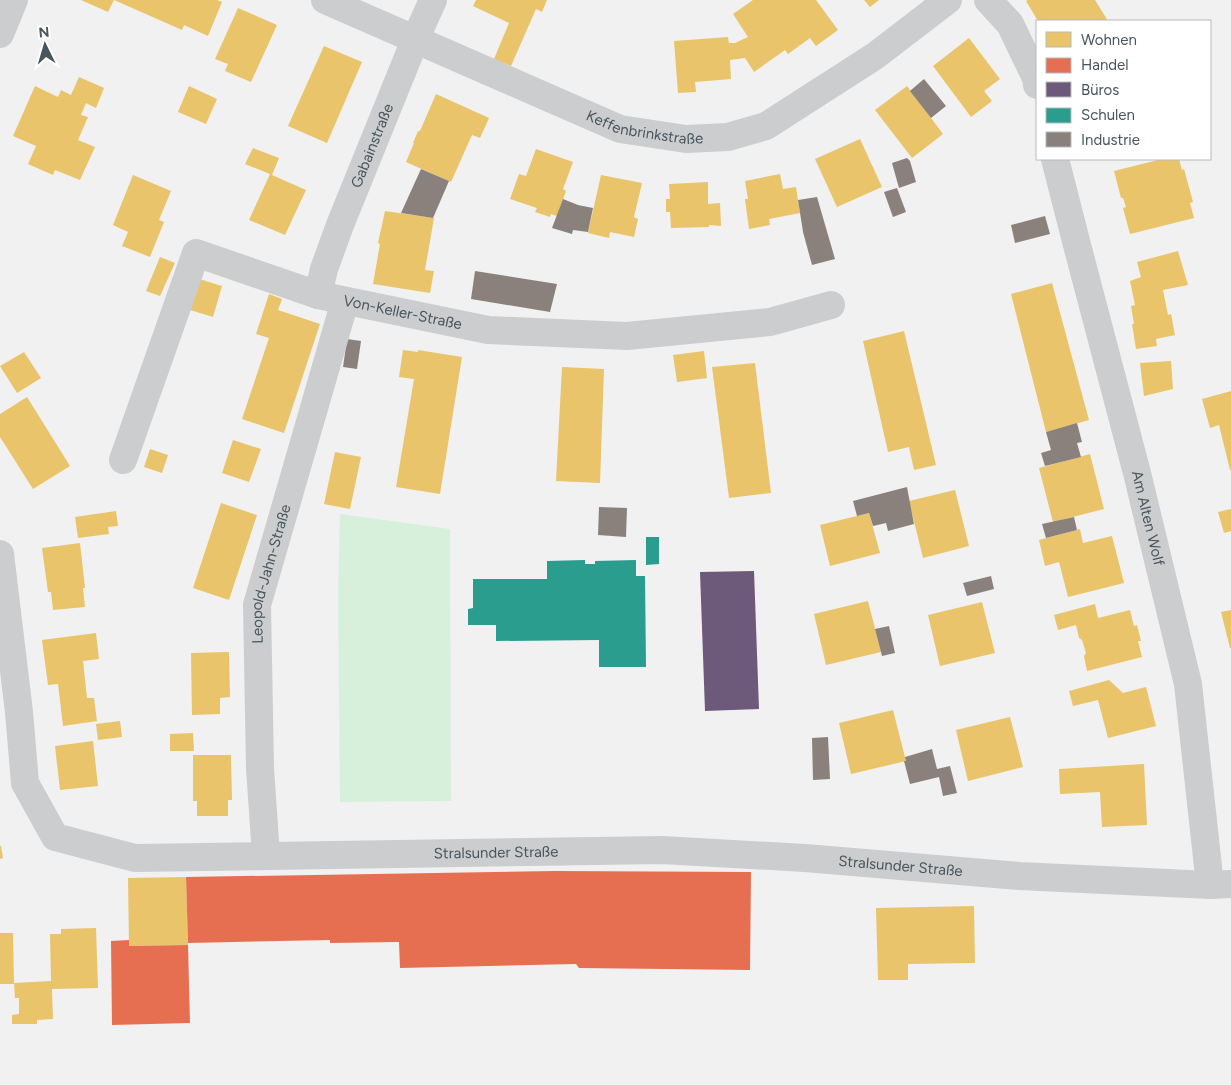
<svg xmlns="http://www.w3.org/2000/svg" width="1231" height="1085" font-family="Figtree,sans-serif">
<rect width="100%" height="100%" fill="#f1f1f1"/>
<path fill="#d6f0dc" d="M 340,514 L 450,529 L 451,801 L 340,802 L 338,596 Z"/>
<g fill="#e9c46a">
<path d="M 81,0 L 114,0 L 108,12 Z"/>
<path d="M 114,0 L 217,0 L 222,2 L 208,36 L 184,25 L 182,30 Z"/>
<path d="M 476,0 L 547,0 L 542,12 L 536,9 L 511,66 L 494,59 L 509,23 L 473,6 Z"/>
<path d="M 753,0 L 816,0 L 838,30 L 816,46 L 810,38 L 788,54 L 785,50 L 754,72 L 745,58 L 730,60 L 731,79 L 695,82 L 696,92 L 678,93 L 674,41 L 728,37 L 729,43 L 735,43 L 748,37 L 733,14 Z"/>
<path d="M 864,0 L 879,0 L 870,7 Z"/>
<path d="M 1028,0 L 1095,0 L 1108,21 L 1038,21 L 1026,1 Z"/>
<path d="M 238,8 L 277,25 L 251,82 L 225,71 L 228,64 L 215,59 Z"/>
<path d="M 969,38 L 1000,79 L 984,91 L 992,101 L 971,117 L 933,66 Z"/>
<path d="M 324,46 L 362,62 L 327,143 L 288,126 Z"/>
<path d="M 79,77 L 104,88 L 96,108 L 86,103 L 81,115 L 88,117 L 78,140 L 95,147 L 80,180 L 55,170 L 53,175 L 28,164 L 36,146 L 13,136 L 35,86 L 58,97 L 61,90 L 71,95 Z"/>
<path d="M 189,86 L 217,99 L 206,124 L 178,112 Z"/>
<path d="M 907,86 L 943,134 L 912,158 L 875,110 Z"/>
<path d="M 436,94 L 489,118 L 480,138 L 472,135 L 451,182 L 406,162 L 414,143 L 413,143 L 418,131 L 420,131 Z"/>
<path d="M 860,139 L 882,187 L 837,207 L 815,159 Z"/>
<path d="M 253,148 L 279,158 L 272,175 L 306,190 L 285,235 L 249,220 L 270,174 L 245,164 Z"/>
<path d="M 536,149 L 573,162 L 563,189 L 566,191 L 557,216 L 551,214 L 550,217 L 535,212 L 537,208 L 510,199 L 519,174 L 526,176 Z"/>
<path d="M 1162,159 L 1179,159 L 1182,170 L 1184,169 L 1193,202 L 1190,203 L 1194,218 L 1130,234 L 1123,208 L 1126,207 L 1123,198 L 1121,198 L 1114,171 Z"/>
<path d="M 780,174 L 783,189 L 796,187 L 800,213 L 769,219 L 770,225 L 749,229 L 745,199 L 748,199 L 745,181 Z"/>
<path d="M 133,175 L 171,191 L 159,220 L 164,222 L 150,257 L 122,246 L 128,232 L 113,225 Z"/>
<path d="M 601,175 L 642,183 L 634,217 L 638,219 L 634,237 L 610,232 L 609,238 L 588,233 Z"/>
<path d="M 708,182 L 708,204 L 720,203 L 721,226 L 709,225 L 709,227 L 671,228 L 670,212 L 666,212 L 666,199 L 670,199 L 669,184 Z"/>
<path d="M 385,211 L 434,218 L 425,270 L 434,271 L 430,293 L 373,284 L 380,244 L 378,243 Z"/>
<path d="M 1178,251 L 1188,285 L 1163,290 L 1168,315 L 1171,314 L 1175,335 L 1156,339 L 1157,346 L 1136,349 L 1132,324 L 1134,324 L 1131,306 L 1135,305 L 1130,281 L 1141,277 L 1137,262 Z"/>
<path d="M 160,257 L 175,263 L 160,296 L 146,291 Z"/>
<path d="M 196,278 L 222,286 L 213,317 L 187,309 Z"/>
<path d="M 1052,283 L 1089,420 L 1046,432 L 1011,294 Z"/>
<path d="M 269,294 L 282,299 L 278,310 L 320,324 L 284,433 L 242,419 L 269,338 L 256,334 Z"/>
<path d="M 904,331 L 936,465 L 914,470 L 909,447 L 888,452 L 863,341 Z"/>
<path d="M 403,350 L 418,352 L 418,350 L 462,357 L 440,494 L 396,487 L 414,379 L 399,377 Z"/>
<path d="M 704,351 L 707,378 L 677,382 L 673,355 Z"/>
<path d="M 24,352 L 41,378 L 17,393 L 0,366 Z"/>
<path d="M 1171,361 L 1173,389 L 1144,396 L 1140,363 Z"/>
<path d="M 755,363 L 771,493 L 729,498 L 712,367 Z"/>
<path d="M 562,367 L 604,369 L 600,483 L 556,481 Z"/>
<path d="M 1231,391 L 1231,470 L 1230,470 L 1219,425 L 1210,428 L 1202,399 Z"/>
<path d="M 27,397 L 70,466 L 33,489 L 0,437 L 0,414 Z"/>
<path d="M 233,440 L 261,449 L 249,482 L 222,473 Z"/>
<path d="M 150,449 L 168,455 L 162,473 L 144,467 Z"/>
<path d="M 335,452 L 361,457 L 350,509 L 324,504 Z"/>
<path d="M 1090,454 L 1104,509 L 1053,522 L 1039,468 Z"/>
<path d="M 955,490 L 969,546 L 923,558 L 909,501 Z"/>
<path d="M 221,503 L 257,515 L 229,600 L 193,588 Z"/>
<path d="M 1231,509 L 1231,531 L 1224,533 L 1218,512 Z"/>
<path d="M 116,511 L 118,526 L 108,527 L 109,534 L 78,538 L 75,517 Z"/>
<path d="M 869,513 L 880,553 L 830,566 L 820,525 Z"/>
<path d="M 1080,529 L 1083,543 L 1112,536 L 1124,583 L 1068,597 L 1059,562 L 1045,566 L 1039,540 Z"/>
<path d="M 80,543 L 85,588 L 83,588 L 85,607 L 53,610 L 51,592 L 48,592 L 42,548 Z"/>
<path d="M 868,601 L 881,652 L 826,665 L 814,614 Z"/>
<path d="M 982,602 L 995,653 L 940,666 L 928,615 Z"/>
<path d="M 1095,604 L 1098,618 L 1130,610 L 1134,626 L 1137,625 L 1141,641 L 1138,641 L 1142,657 L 1087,671 L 1084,656 L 1086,653 L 1082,640 L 1079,638 L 1076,625 L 1058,630 L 1054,615 Z"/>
<path d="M 1231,610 L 1231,648 L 1230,648 L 1221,612 Z"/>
<path d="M 96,633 L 99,659 L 83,661 L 87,698 L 94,698 L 97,721 L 63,726 L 58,684 L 48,685 L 42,640 Z"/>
<path d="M 229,652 L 230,697 L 220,698 L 220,714 L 192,715 L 191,653 Z"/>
<path d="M 1109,680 L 1123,693 L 1146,687 L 1156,726 L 1108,738 L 1098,700 L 1073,706 L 1069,691 Z"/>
<path d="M 893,710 L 906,761 L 851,774 L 839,723 Z"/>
<path d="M 1010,717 L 1023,767 L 968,781 L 956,730 Z"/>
<path d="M 120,721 L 122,737 L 98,740 L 96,724 Z"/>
<path d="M 193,733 L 194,751 L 170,751 L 170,734 Z"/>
<path d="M 93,741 L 98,786 L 60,790 L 55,746 Z"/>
<path d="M 193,755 L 231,755 L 232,800 L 228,800 L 228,816 L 197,816 L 197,801 L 193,801 Z"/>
<path d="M 1144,764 L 1147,825 L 1102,827 L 1100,792 L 1060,794 L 1059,769 Z"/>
<path d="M 0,846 L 1,846 L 3,858 L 0,859 Z"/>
<path d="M 186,877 L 188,945 L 129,946 L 128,878 Z"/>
<path d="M 974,906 L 975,963 L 908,964 L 908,980 L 878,980 L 876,908 Z"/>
<path d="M 96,928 L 98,988 L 52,989 L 53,1019 L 37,1020 L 37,1024 L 12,1024 L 12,1015 L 19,1014 L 19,998 L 15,998 L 14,983 L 51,981 L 50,934 L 61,934 L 61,929 Z"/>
<path d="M 0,933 L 13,933 L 14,984 L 0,984 Z"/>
</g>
<g fill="#e76f51">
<path d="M 554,871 L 751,872 L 750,970 L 579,968 L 576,964 L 400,968 L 399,942 L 330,943 L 330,940 L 188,943 L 186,877 Z"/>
<path d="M 129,940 L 129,946 L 188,945 L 190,1023 L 112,1025 L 111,941 Z"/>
</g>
<path fill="#6d597a" d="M 754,571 L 759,709 L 705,711 L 700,572 Z"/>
<g fill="#2a9d8f">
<path d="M 646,537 L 659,537 L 659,564 L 646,565 Z"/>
<path d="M 585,560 L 585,564 L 595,564 L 595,561 L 636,560 L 636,576 L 645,576 L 646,667 L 599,667 L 599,640 L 496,641 L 496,625 L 468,625 L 468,609 L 473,608 L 473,579 L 547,579 L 547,561 Z"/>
</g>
<g fill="#8a817c">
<path d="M 924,79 L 946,106 L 931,118 L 910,91 Z"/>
<path d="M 907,158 L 910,161 L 916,182 L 899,188 L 892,163 Z"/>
<path d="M 421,169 L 449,181 L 433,218 L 401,213 Z"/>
<path d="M 897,188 L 906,212 L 893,217 L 884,192 Z"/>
<path d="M 817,197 L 835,259 L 812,265 L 803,232 L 798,200 Z"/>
<path d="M 563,199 L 578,205 L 593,208 L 588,232 L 573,230 L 572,234 L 552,228 Z"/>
<path d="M 1045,216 L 1050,234 L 1015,243 L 1011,225 Z"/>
<path d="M 475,271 L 557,284 L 550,312 L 471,299 Z"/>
<path d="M 347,339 L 361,341 L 357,369 L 343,367 Z"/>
<path d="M 1077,423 L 1082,442 L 1077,443 L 1081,457 L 1045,466 L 1041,453 L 1051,450 L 1046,432 Z"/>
<path d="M 907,487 L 914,524 L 888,531 L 886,523 L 873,526 L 869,513 L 857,516 L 853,501 Z"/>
<path d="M 599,507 L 627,508 L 626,537 L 598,535 Z"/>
<path d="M 1074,517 L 1077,530 L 1046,538 L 1042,524 Z"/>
<path d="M 991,576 L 994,589 L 967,596 L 963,583 Z"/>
<path d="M 889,626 L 895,653 L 882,656 L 875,629 Z"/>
<path d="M 828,737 L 830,779 L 813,780 L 812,738 Z"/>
<path d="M 932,749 L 937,769 L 950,766 L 957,793 L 943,796 L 939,777 L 910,784 L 904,761 L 906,761 L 905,757 Z"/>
</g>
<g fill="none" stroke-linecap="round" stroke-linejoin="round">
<g stroke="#cbcdcf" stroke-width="28">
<path id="s1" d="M 325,0 L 620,129 L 686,139 L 728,137 L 766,126 L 875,56 L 948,0"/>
<path d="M 988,0 L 1010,24 L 1036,78 L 1037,85"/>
<path d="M 0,34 L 14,0"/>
<path id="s2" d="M 1055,159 L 1077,245 L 1137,473 L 1188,684 L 1210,885"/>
<path id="s3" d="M 318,295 L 324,269 L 340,225 L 415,40 L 433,0"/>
<path id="s4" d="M 123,460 L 196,253 L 318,295 L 488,330 L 627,336 L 770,322 L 831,305"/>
<path id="s5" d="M 0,554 L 19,712 L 25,783 L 55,837 L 135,858 L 662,850 L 805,858 L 1019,876 L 1210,885 L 1231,884"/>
<path id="s6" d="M 266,856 L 260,768 L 257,605 L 345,301"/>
</g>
</g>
<g text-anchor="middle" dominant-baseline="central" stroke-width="5" stroke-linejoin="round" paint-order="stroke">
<g font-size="15" fill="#48565d" stroke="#fff">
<text stroke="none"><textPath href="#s1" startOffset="346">Keffenbrinkstraße</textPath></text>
<text stroke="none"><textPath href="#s3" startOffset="159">Gabainstraße</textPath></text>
<text stroke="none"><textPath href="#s4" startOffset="435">Von-Keller-Straße</textPath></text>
<text stroke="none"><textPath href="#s2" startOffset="371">Am Alten Wolf</textPath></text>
<text stroke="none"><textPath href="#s6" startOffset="284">Leopold-Jahn-Straße</textPath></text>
<text stroke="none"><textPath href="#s5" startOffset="736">Stralsunder Straße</textPath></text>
<text stroke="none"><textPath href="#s5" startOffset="1141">Stralsunder Straße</textPath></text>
</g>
</g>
<rect x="1036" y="20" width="175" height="140" fill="#ffffff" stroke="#b6bbbe"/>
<rect x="1046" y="32" width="25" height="15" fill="#e9c46a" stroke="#b6bbbe"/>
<text x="1081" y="45" font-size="15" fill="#48565d">Wohnen</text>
<rect x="1046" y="58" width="25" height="15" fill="#e76f51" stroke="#b6bbbe"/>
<text x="1081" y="70" font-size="15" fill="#48565d">Handel</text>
<rect x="1046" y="82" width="25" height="15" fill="#6d597a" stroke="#b6bbbe"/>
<text x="1081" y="95" font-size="15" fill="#48565d">Büros</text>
<rect x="1046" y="108" width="25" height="15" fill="#2a9d8f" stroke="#b6bbbe"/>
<text x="1081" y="120" font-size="15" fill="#48565d">Schulen</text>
<rect x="1046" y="132" width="25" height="15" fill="#8a817c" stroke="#b6bbbe"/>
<text x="1081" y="145" font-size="15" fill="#48565d">Industrie</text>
<g transform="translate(45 45) rotate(355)" stroke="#ffffff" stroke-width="4" paint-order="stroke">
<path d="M0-4L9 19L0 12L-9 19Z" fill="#48565d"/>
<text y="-8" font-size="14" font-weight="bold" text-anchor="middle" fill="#48565d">N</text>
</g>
</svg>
